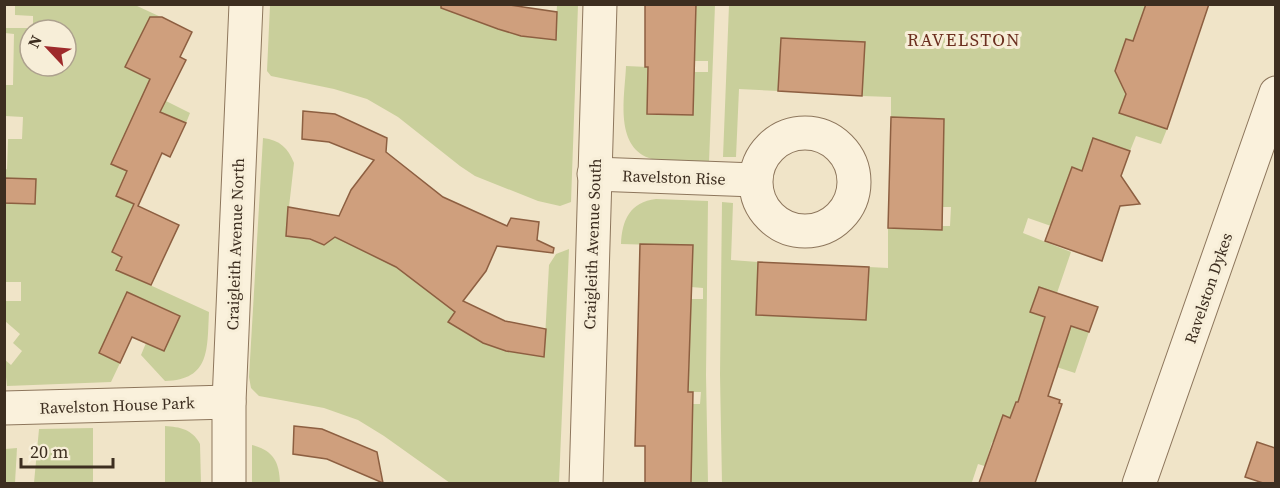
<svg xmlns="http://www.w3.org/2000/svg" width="1280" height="488" font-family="'Source Serif 4',serif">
<rect width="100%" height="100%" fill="#f0e4c8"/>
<g fill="#c9cf9b" fill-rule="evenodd">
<path d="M 15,5 L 135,5 L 163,18 L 125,67 L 171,90 L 166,101 L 190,113 L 186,123 L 140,103 L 112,164 L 136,175 L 122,181 L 116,196 L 144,209 L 124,227 L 112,252 L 122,257 L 117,270 L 209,312 C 207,348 211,380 165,381 L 141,355 L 146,343 L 180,316 L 128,292 L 99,353 L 120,363 L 111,382 L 7,386 L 4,359 L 11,365 L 22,351 L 13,343 L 20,334 L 5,321 L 6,314 L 5,313 L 5,301 L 21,301 L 21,282 L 5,282 L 5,203 L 35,204 L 36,179 L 5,178 L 5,170 L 7,169 L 8,139 L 22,139 L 23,117 L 5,116 L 5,85 L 13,85 L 14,34 L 5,33 L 5,28 L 33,28 L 33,16 L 15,15 ZM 30,30 L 66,30 L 66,66 L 30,66 Z"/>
<path d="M 270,5 L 460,5 L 521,35 L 555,40 L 557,5 L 578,5 L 571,202 L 560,206 L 538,201 L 475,176 L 460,166 L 398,117 L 367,99 L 334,89 L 271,76 L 267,71 Z"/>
<path d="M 696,5 L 715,5 L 709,162 C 692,161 665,164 649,158 C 614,145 625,95 626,66 L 648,67 L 647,114 L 693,115 L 695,72 L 708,72 L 708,61 L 695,61 Z"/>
<path d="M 729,5 L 1146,5 L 1198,34 L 1195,46 L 1170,38 L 1165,52 L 1126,39 L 1115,71 L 1119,80 L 1130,83 L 1167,129 L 1161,144 L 1136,136 L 1130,151 L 1093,138 L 1082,171 L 1072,167 L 1065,186 L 1074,234 L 1028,218 L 1023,233 L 1071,252 L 1057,293 L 1039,287 L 1030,311 L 1089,332 L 1075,373 L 1032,359 L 1021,403 L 1016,402 L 1010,418 L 1003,415 L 1000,424 L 1006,427 L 1000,444 L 992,442 L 986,462 L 995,465 L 994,469 L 978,464 L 972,482 L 976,483 L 722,484 L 720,375 L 722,202 L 733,203 L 731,260 L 758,262 L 756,315 L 866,320 L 869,267 L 888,268 L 888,228 L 942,230 L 942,226 L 950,226 L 951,207 L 942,207 L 944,119 L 891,117 L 891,97 L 862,96 L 781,38 L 778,91 L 739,89 L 736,157 L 723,157 Z"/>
<path d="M 263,138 C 280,140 288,148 294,163 L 286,233 L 323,244 L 331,235 L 392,262 L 455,312 L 449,322 C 477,342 510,355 544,356 L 549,265 L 556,254 L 569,249 L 559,483 L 450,483 L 384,436 L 358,420 L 324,408 L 259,396 L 251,388 L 249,377 Z"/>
<path d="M 656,199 L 708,201 L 706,375 L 708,483 L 691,483 L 692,448 L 688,404 L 700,404 L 701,392 L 688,392 L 691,299 L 703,299 L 703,288 L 691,287 L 692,246 L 621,244 C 622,220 630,202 656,199 Z"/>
<path d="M 165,426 C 180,427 192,429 200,444 L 201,483 L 165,483 Z"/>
<path d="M 93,428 L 93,483 L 34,483 L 39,429 Z"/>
<path d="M 252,445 C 274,451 279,462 280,483 L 252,483 Z"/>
<path d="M 17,448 L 15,483 L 5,483 L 5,449 Z"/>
</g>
<g fill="#cf9f7d" stroke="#8d5f41" stroke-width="1.5">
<path d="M 441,4 L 503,4 L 557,12 L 556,40 L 521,36 L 498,29 L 441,8 Z"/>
<path d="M 645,4 L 696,4 L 693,115 L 647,114 L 648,67 L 645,67 Z"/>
<path d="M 1146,4 L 1209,4 L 1167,129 L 1119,113 L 1126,94 L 1115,71 L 1126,39 L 1133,41 Z"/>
<path d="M 150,17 L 162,17 L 192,32 L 180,57 L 186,60 L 160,112 L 186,123 L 170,157 L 162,153 L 138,206 L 179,225 L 151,285 L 116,270 L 122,257 L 112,252 L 134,204 L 116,196 L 127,171 L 111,164 L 150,79 L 125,67 Z"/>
<path d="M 781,38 L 865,42 L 862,96 L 778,91 Z"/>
<path d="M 303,111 L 335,114 L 387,138 L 386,152 L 443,197 L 507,226 L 511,218 L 539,222 L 537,240 L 554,248 L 553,253 L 497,246 L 486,271 L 463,301 L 505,321 L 546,329 L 544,357 L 506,351 L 483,343 L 448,322 L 455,312 L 396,267 L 335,237 L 324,245 L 310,239 L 286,236 L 288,207 L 339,216 L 351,190 L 374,160 L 329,142 L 302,139 Z"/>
<path d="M 891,117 L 944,119 L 942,230 L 888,228 Z"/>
<path d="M 1093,138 L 1130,151 L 1121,176 L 1140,204 L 1120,206 L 1102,261 L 1045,241 L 1072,167 L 1082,171 Z"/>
<path d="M 4,178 L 36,179 L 35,204 L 4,203 Z"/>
<path d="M 640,244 L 693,245 L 688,392 L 693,392 L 691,483 L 645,483 L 645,446 L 635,446 Z"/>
<path d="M 758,262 L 869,267 L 866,320 L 756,315 Z"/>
<path d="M 1039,287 L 1098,307 L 1089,332 L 1071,326 L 1048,396 L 1060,400 L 1059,403 L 1062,404 L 1035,483 L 979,483 L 1003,415 L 1010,418 L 1016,402 L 1018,402 L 1045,317 L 1030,312 Z"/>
<path d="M 127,292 L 180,316 L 164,351 L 132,337 L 120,363 L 99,353 Z"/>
<path d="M 294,426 L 322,429 L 377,452 L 383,483 L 327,459 L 293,454 Z"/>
<path d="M 1257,442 L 1275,448 L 1275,483 L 1263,483 L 1245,477 Z"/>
</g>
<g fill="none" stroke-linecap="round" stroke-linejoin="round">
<defs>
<g id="minor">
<circle cx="805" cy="182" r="49"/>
<path d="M 594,174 L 755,180"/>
<path d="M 4,408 L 229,402"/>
<path d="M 229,484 L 229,402 L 246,4"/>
<path d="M 586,484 L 600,4"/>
</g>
<path id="tertiary" d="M 1139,484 L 1276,93"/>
</defs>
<use href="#minor" stroke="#8d765c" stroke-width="35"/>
<use href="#tertiary" stroke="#8d765c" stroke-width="35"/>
<use href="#minor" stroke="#faf1dc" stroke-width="33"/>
<use href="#tertiary" stroke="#faf1dc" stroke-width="33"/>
</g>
<g text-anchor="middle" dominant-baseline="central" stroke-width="6" stroke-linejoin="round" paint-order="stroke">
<g font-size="16" fill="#3d2e20" stroke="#f7eed8">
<text transform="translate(674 177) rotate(2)">Ravelston Rise</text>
<text transform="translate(235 244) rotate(-88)">Craigleith Avenue North</text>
<text transform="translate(592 244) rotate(-88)">Craigleith Avenue South</text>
<text transform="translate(1208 288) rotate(-71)">Ravelston Dykes</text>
<text transform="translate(117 405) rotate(-2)">Ravelston House Park</text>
</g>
<g font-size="18" letter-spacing="1.5" fill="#6b2e1e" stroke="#f7eed8">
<text x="964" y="39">RAVELSTON</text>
</g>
</g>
<rect width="1280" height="488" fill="none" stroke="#3d2e20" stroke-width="12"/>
<g transform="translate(48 48) rotate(296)"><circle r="28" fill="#f7eed8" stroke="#ada18e" stroke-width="1.5"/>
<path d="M0-4.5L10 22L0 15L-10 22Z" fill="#9e2a2b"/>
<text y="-9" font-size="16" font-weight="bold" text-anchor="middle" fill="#3d2e20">N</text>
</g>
<path d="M21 458v9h92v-9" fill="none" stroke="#3d2e20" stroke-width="3"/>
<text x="30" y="458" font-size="18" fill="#3d2e20" stroke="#f7eed8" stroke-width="4.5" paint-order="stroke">20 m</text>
</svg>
